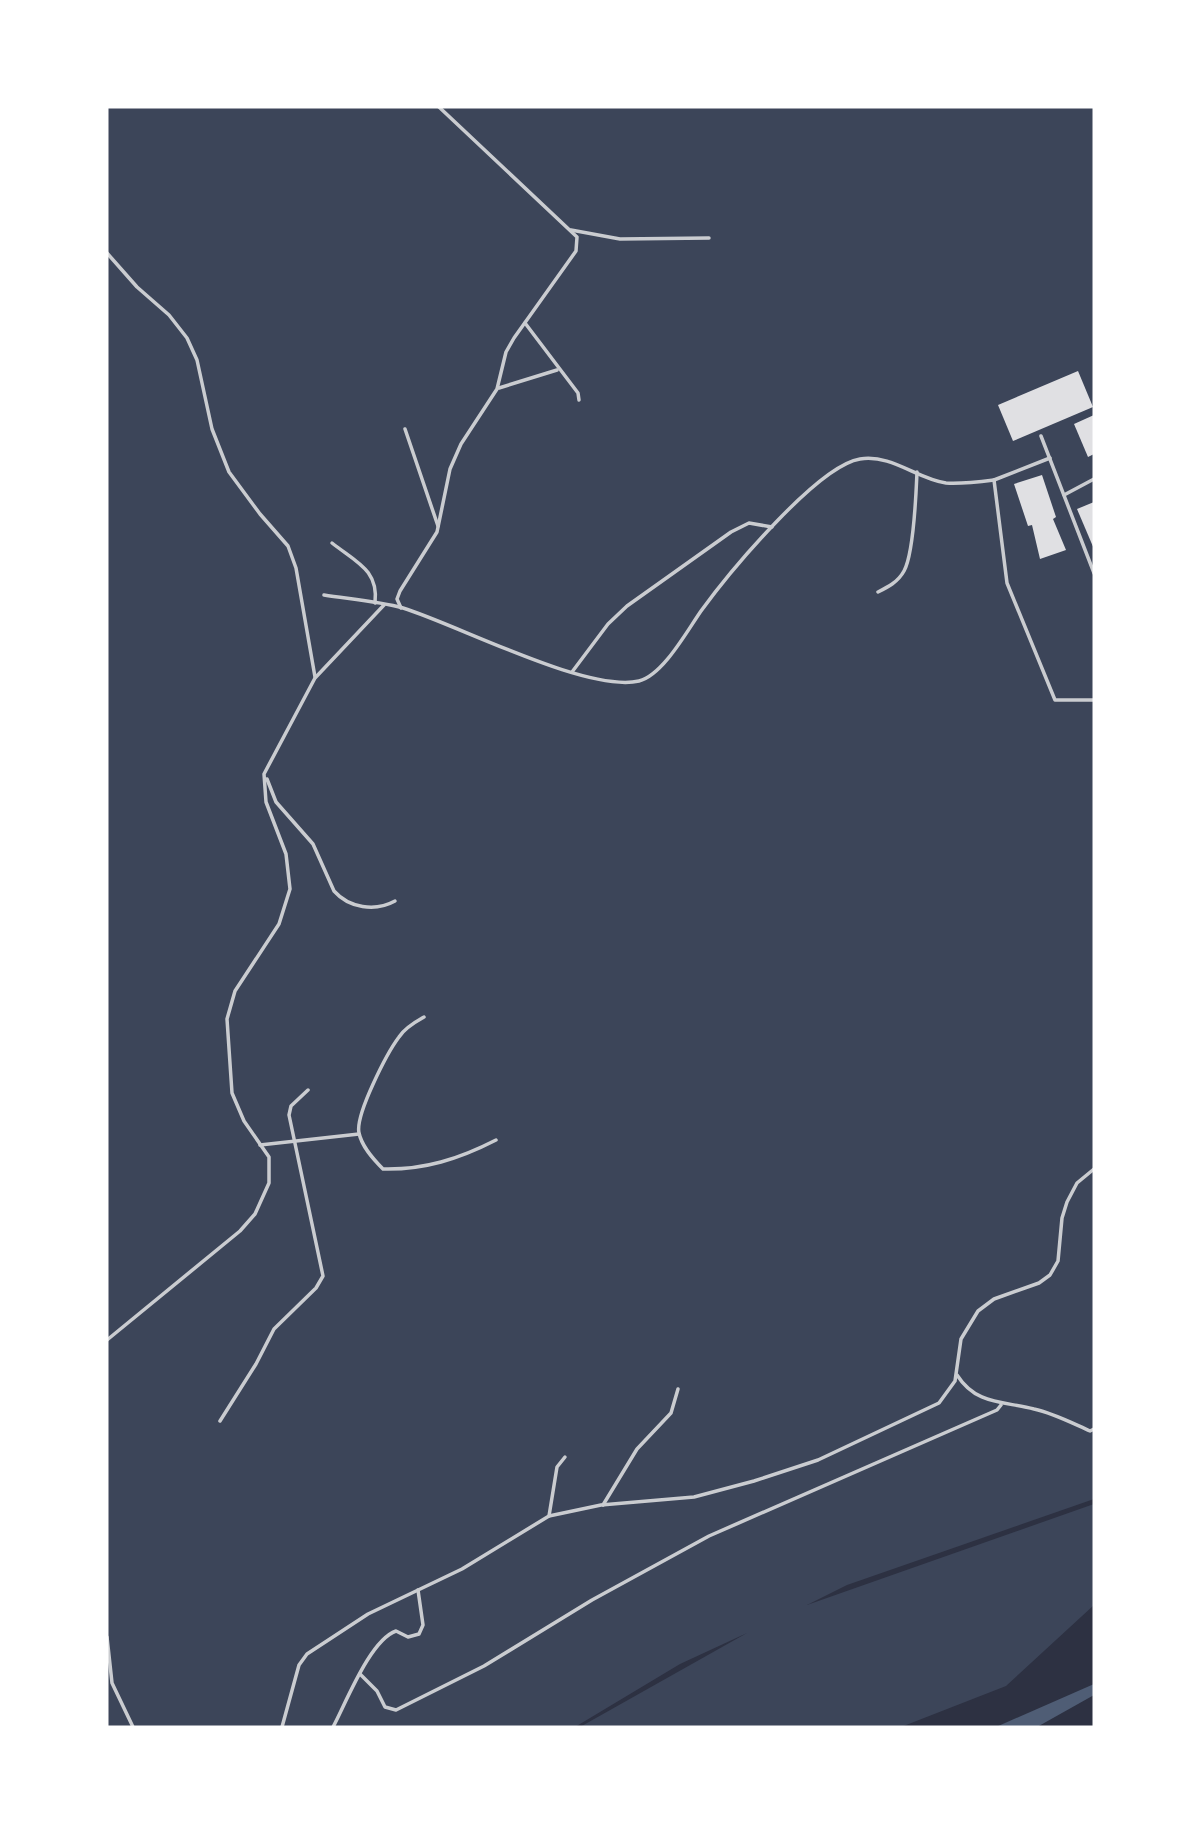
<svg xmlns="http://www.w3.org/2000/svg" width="1201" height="1834" font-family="'Playfair Display',serif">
<rect width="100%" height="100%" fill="#2d3142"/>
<path fill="#3c4559" d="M 107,107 L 1094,107 L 1094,1499 L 847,1585 L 807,1605 L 1094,1504 L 1094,1605 L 1006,1686 L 901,1727 L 580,1727 L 747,1633 L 680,1664 L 575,1727 L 107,1727 Z"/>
<path fill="#4f5d75" d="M 1094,1684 L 1094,1695 L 1037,1727 L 996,1727 Z"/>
<g fill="#e0e0e3">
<path d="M 1078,371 L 1093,407 L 1013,441 L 998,405 Z"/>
<path d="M 1094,415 L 1094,454 L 1088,457 L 1074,424 Z"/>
<path d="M 1042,475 L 1056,517 L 1053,519 L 1066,550 L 1040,559 L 1032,525 L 1028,526 L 1014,484 Z"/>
<path d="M 1094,502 L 1094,549 L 1077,509 Z"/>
</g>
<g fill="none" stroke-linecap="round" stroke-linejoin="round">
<g stroke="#caccd0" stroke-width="3.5">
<path d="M 571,230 L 620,239 L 709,238"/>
<path d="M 107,253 L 137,287 L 169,315 L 187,338 L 197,360 L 212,429 L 229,472 L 260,514 L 288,546 L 296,568 L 315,677"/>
<path d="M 525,323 L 578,393 L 579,400"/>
<path d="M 499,388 L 557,370"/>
<path d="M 405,429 L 438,526"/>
<path d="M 1041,436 L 1094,573"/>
<path d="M 1050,458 L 994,480 L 1007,583 L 1055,700 L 1094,700"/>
<path d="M 1064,495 L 1094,479"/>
<path d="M 332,543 C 356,562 379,570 375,603"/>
<path d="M 878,592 C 888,587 898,582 904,571 C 914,553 916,495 917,472"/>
<path d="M 324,595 C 350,599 378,601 403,608 C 458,625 587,693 639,681 C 663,675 687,631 701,611 C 728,574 817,466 860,459 C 892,454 917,479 946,483 C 961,484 978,482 994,480"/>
<path d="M 401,608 L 397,599 L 400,591 L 437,532 L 450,469 L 461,444 L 497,389 L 506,352 L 514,338 L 576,251 L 577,237 L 439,107"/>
<path d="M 572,672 L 608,624 L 627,606 L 731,532 L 749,523 L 772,527"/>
<path d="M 267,779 L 276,802 L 313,844 L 334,891 C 349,908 375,912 395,901"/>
<path d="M 424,1017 C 415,1022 404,1029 399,1037 C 387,1053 355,1115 359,1133 C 362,1147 373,1159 383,1169 C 424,1170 459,1159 496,1140"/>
<path d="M 260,1145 L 359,1134"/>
<path d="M 107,1340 L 240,1231 L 255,1214 L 269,1183 L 269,1157 L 244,1121 L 232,1093 L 227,1019 L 235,991 L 279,924 L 290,889 L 286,854 L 266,802 L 264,774 L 315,678 L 384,605"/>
<path d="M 957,1375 C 976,1405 1003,1401 1034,1409 C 1053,1413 1072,1423 1090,1431 L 1094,1429"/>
<path d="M 220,1421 L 256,1364 L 274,1329 L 316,1288 L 323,1276 L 289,1115 L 291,1106 L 308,1090"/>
<path d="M 603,1505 L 637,1449 L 671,1413 L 678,1389"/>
<path d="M 549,1516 L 557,1467 L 565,1457"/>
<path d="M 107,1637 L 112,1683 L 133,1727"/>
<path d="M 360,1674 L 377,1691 L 385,1707 L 396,1710 L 484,1666 L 592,1600 L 709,1536 L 997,1410 L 1001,1405"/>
<path d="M 282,1727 L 299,1665 L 307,1654 L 368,1614 L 462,1569 L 549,1516 L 601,1505 L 694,1497 L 754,1481 L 818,1460 L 939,1403 L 955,1381 L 961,1339 L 978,1311 L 994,1299 L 1039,1283 L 1050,1275 L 1058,1261 L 1062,1218 L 1067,1202 L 1077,1183 L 1094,1169"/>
<path d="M 333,1727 C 346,1703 370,1640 396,1631 L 408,1637 L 419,1634 L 423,1625 L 418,1590"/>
</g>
</g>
<rect width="1201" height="1834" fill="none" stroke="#ffffff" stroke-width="217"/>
</svg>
